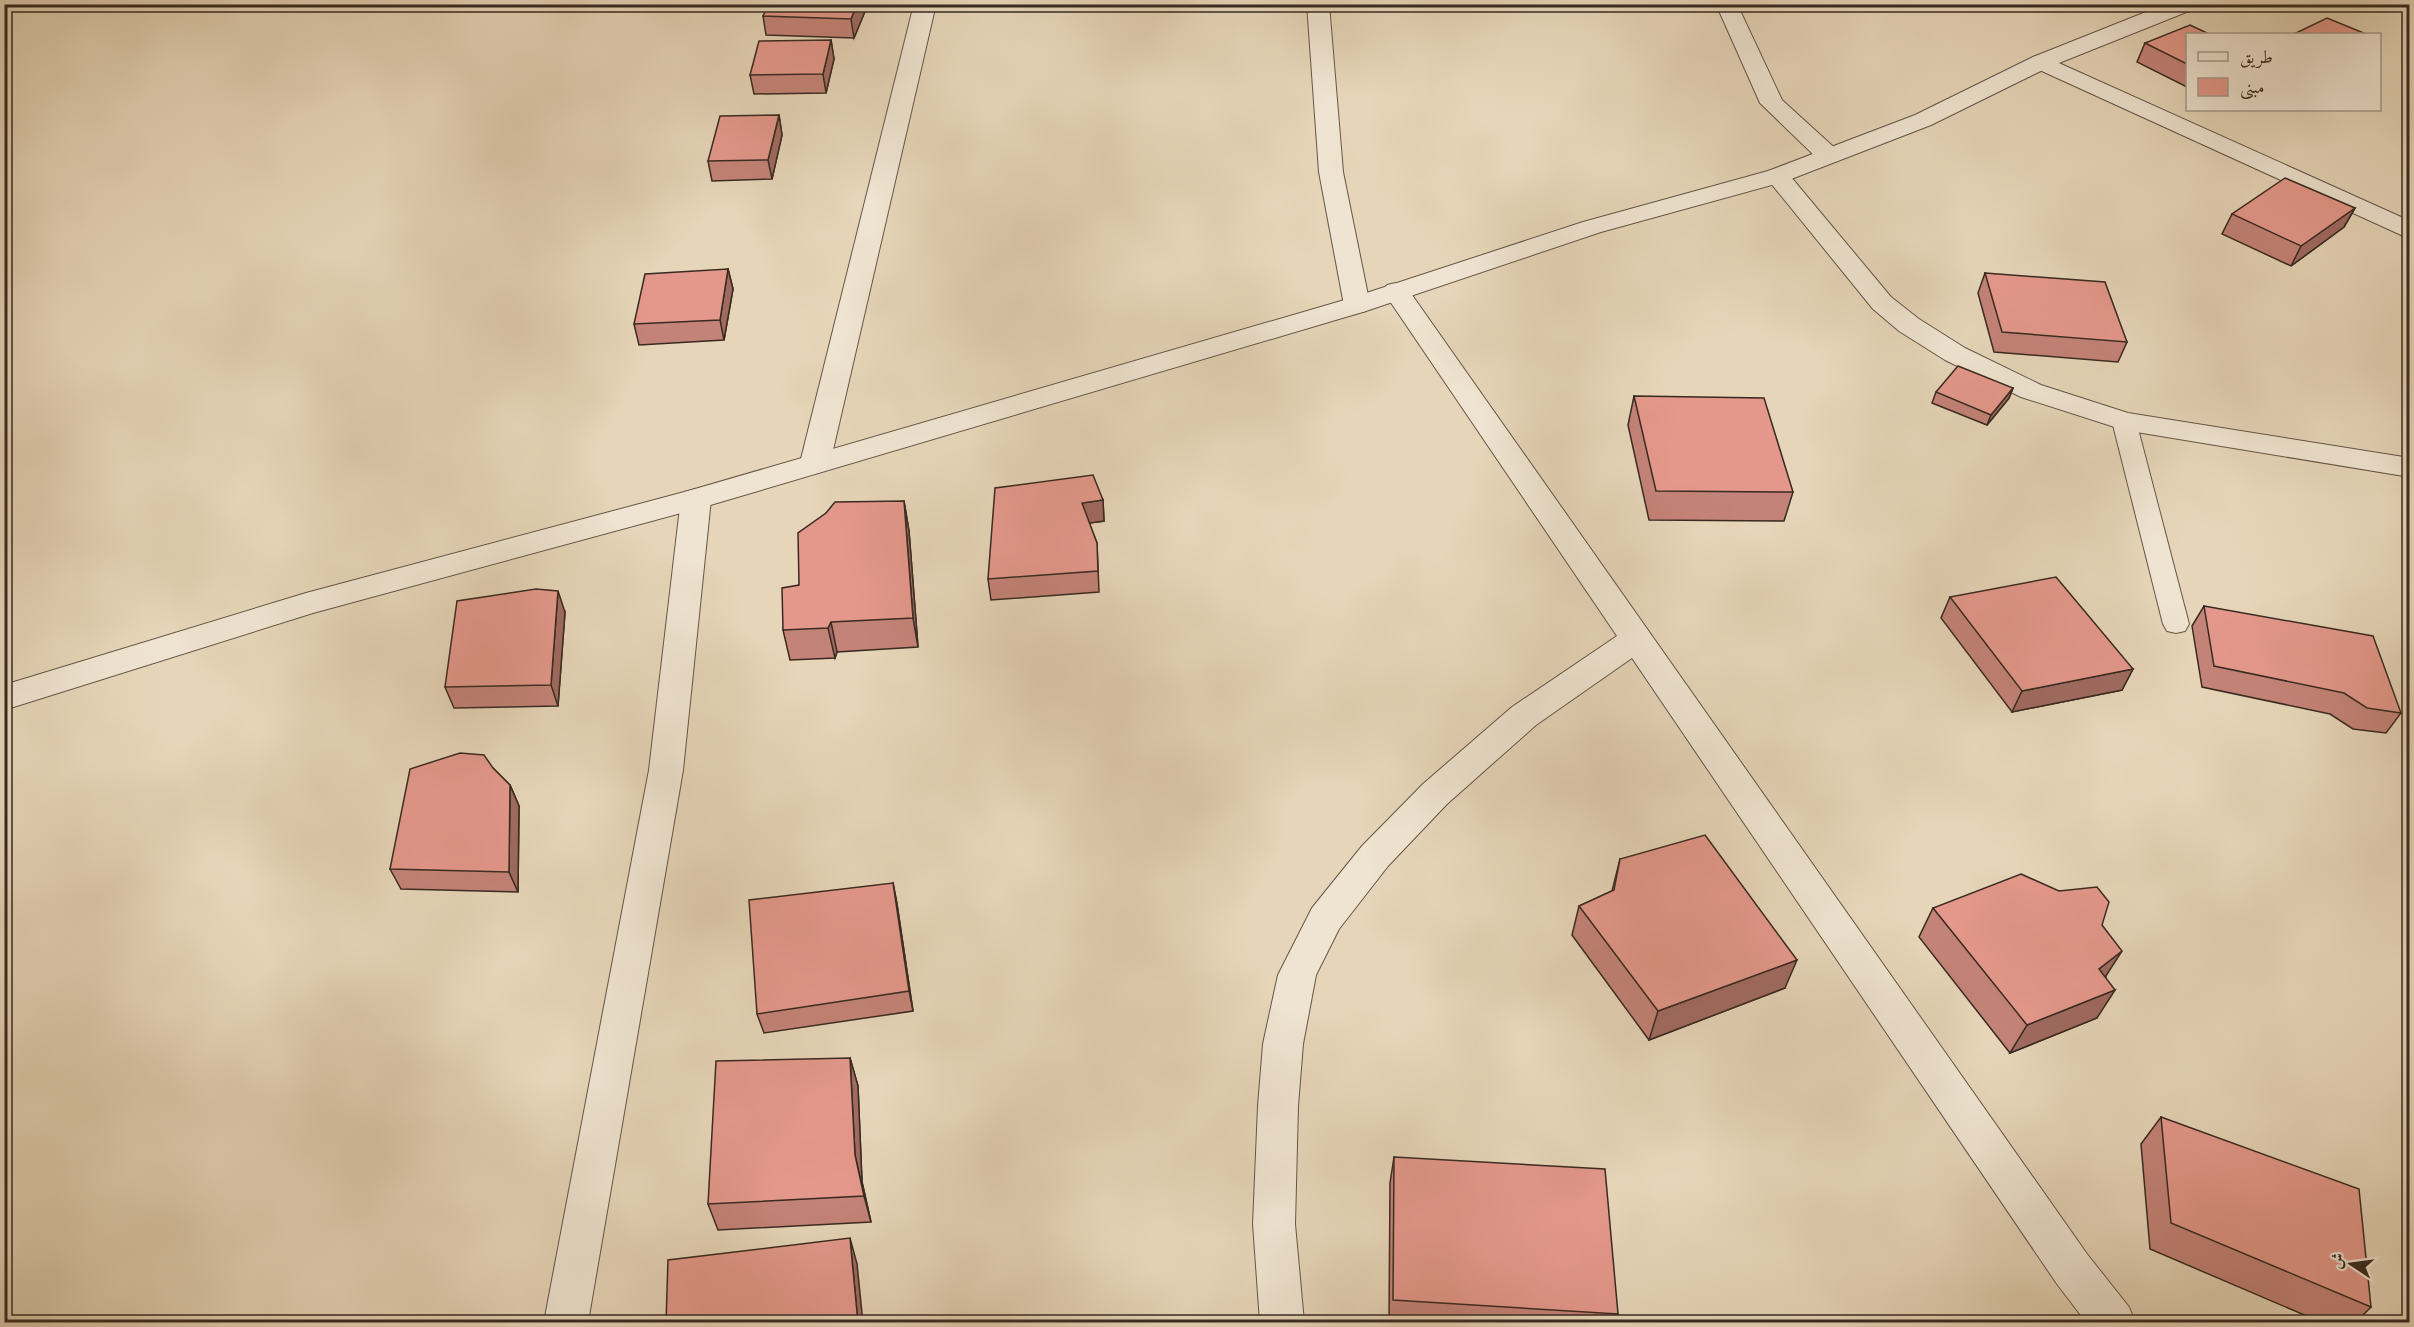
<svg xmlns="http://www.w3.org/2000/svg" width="2414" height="1327" font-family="'IM FELL DW Pica',Amiri,serif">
<rect width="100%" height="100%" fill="#e6d5b8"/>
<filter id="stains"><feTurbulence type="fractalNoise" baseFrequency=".00333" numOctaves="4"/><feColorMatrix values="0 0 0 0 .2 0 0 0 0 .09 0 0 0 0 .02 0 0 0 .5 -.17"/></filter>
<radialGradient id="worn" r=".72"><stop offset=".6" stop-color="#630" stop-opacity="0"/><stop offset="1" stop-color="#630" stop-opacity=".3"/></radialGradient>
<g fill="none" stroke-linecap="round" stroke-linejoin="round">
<defs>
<path id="service" d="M 2124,414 L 2132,416 L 2136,421 L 2189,624 L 2185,631 L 2176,633 L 2167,631 L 2163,624 L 2112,421 L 2116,416 Z"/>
<g id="minor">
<path d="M 914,4 L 936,4 L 830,463 L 825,470 L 815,472 L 805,470 L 800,463 Z"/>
<path d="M 1307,4 L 1329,4 L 1343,172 L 1370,305 L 1366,311 L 1357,313 L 1348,311 L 1344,305 L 1319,172 Z"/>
<path d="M 1716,4 L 1737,4 L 1782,100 L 1838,151 L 1841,156 L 1838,161 L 1829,163 L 1820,161 L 1760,103 Z"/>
<path d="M 2041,55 L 2410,221 L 2410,239 L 2033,67 L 2030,62 L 2033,57 Z"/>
<path d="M 1777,169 L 1786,171 L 1891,297 L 1919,319 L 1965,348 L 2041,385 L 2128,413 L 2410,458 L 2410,477 L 2124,430 L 2021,397 L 1945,360 L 1899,331 L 1873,309 L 1765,176 L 1768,171 Z"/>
<path d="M 1396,283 L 1405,285 L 2087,1254 L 2129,1307 L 2135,1322 L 2086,1322 L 2057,1284 L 1632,658 L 1536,725 L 1447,804 L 1388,866 L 1339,929 L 1316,975 L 1303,1044 L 1298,1106 L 1295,1224 L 1304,1322 L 1260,1322 L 1253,1224 L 1258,1106 L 1263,1044 L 1278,975 L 1312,908 L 1362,846 L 1423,784 L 1512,707 L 1617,636 L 1383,291 L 1387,285 Z"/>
<path d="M 696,489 L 707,492 L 711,499 L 683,770 L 588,1322 L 544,1322 L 649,770 L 681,499 L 685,492 Z"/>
</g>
<path id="tertiary" d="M 2166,4 L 2196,4 L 2194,9 L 2049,67 L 1931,125 L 1786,181 L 1601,232 L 1366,311 L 707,506 L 313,613 L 4,710 L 4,685 L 306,593 L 688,491 L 1348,299 L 1583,222 L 1768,171 L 1915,115 L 2033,57 Z"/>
</defs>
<use href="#service" stroke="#645547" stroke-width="2"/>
<use href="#minor" stroke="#645547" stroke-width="2"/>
<use href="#tertiary" stroke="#645547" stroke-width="2"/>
<use href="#service" fill="#efe4d1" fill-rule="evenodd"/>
<use href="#minor" fill="#efe4d1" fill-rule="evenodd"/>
<use href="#tertiary" fill="#efe4d1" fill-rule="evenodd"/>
</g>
<g fill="#c48378" stroke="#392a21" stroke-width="1.5">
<path d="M 868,4 L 854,38 L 766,35 L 763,16 Z"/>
<path d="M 2187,34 L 2187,87 L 2137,62 L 2145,43 Z"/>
<path d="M 831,40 L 834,59 L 826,93 L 754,94 L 750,75 Z"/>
<path d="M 779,115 L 782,135 L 772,179 L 712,181 L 708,161 Z"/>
<path d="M 2355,208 L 2344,227 L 2291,266 L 2222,234 L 2232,214 Z"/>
<path d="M 728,269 L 733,289 L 724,340 L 639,345 L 634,324 Z"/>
<path d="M 1985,273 L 2127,342 L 2118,362 L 1994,352 L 1978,293 Z"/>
<path d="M 2013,388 L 2009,398 L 1987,425 L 1932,403 L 1936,392 Z"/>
<path d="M 1634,396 L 1793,492 L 1784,521 L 1649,520 L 1628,425 Z"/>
<path d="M 1103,500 L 1104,521 L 1089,523 L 1097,543 L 1099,592 L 991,600 L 988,579 Z"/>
<path d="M 904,501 L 909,531 L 918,647 L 837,652 L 835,658 L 790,660 L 783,630 L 799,585 L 826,513 Z"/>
<path d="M 1950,597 L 2133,669 L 2122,690 L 2012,712 L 1941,618 Z"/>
<path d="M 2204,606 L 2401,713 L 2386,733 L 2353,729 L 2330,714 L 2202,687 L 2192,626 Z"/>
<path d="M 565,612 L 558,706 L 454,708 L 445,687 Z"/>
<path d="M 493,768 L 510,785 L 519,806 L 518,892 L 401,889 L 390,869 Z"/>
<path d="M 1620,859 L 1785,988 L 1649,1040 L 1572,935 L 1579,906 L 1612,891 Z"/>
<path d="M 893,883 L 897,904 L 913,1011 L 764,1033 L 757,1014 Z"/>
<path d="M 2059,891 L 2102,925 L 2106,978 L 2097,1018 L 2010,1053 L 1919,937 L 1933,908 Z"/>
<path d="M 850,1058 L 858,1086 L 862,1182 L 871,1222 L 718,1230 L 708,1204 Z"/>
<path d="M 2161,1117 L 2371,1307 L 2355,1323 L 2323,1323 L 2150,1249 L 2141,1144 Z"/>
<path d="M 1394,1157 L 1618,1314 L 1615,1323 L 1389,1323 L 1390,1183 Z"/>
</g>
<g fill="#a06a61" stroke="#392a21" stroke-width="1.5">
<path d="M 857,4 L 868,4 L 854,38 L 851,19 Z"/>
<path d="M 831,40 L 834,59 L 826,93 L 823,74 Z"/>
<path d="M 779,115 L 782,135 L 772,179 L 768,160 Z"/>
<path d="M 2355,208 L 2344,227 L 2291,266 L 2301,246 Z"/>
<path d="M 728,269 L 733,289 L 724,340 L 720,320 Z"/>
<path d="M 2013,388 L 2009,398 L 1987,425 L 1991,415 Z"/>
<path d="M 1103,500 L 1104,521 L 1083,524 L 1082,503 Z"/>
<path d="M 904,501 L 909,531 L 918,647 L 913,618 Z"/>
<path d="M 558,591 L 565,612 L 558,706 L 551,685 Z"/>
<path d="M 831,622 L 837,652 L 835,658 L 828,628 Z"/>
<path d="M 2133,669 L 2122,690 L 2012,712 L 2022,691 Z"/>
<path d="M 510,785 L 519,806 L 518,892 L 509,872 Z"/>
<path d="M 893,883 L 897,904 L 913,1011 L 909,991 Z"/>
<path d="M 2122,951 L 2104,979 L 2099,969 Z"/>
<path d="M 1797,960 L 1785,988 L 1649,1040 L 1658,1011 Z"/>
<path d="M 2115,990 L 2097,1018 L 2010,1053 L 2027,1025 Z"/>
<path d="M 850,1058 L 858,1086 L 862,1182 L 871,1222 L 864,1196 L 855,1155 Z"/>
<path d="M 850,1238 L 857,1264 L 863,1323 L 858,1323 Z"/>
</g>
<g fill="#e4988b" stroke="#392a21" stroke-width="1.5">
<path d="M 769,4 L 857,4 L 851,19 L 763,16 Z"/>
<path d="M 2327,18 L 2366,34 L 2294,34 Z"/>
<path d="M 2190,25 L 2209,34 L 2187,34 L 2187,64 L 2145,43 Z"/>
<path d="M 831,40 L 823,74 L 750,75 L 759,41 Z"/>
<path d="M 779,115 L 768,160 L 708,161 L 720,116 Z"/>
<path d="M 2285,178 L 2355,208 L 2301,246 L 2232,214 Z"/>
<path d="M 728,269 L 720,320 L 634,324 L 645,274 Z"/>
<path d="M 1985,273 L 2105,282 L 2127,342 L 2002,332 Z"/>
<path d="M 1958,366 L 2013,388 L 1991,415 L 1936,392 Z"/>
<path d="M 1634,396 L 1764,398 L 1793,492 L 1656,491 Z"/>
<path d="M 1093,475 L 1103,500 L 1082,503 L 1097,543 L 1098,571 L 988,579 L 995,488 Z"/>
<path d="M 904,501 L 913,618 L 831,622 L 828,628 L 783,630 L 782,588 L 799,585 L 798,533 L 826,513 L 835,502 Z"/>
<path d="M 2056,577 L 2133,669 L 2022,691 L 1950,597 Z"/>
<path d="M 536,589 L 558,591 L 551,685 L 445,687 L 457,601 Z"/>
<path d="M 2204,606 L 2373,636 L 2401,713 L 2367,708 L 2344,693 L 2214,666 Z"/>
<path d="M 460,753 L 484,755 L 493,768 L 510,785 L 509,872 L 390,869 L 410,769 Z"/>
<path d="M 1705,835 L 1797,960 L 1658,1011 L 1579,906 L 1614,890 L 1620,859 Z"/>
<path d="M 2021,874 L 2059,891 L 2097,887 L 2109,902 L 2102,925 L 2122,951 L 2099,969 L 2115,990 L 2027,1025 L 1933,908 Z"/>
<path d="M 893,883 L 909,991 L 757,1014 L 749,900 Z"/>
<path d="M 850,1058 L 855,1155 L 864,1196 L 708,1204 L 716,1061 Z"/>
<path d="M 2161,1117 L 2359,1189 L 2371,1307 L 2171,1223 Z"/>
<path d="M 1394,1157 L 1605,1169 L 1618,1314 L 1393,1300 Z"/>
<path d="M 850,1238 L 858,1323 L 666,1323 L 668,1260 Z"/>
</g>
<rect width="2414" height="1327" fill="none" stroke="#e6d5b8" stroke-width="24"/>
<rect x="6" y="6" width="2402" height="1315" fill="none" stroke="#392a21" stroke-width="3"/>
<rect x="12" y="12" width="2390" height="1303" fill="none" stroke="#392a21" stroke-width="1.5"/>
<rect x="2186" y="33" width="195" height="78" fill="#efe4d1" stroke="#a69a8b" stroke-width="1.5"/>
<rect x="2198" y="52" width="30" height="9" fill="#efe4d1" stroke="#a69a8b" stroke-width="1.5"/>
<text x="2240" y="63" font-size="18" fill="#392a21">طريق</text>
<rect x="2198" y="78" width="30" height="18" fill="#e4988b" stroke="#a69a8b" stroke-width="1.5"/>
<text x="2240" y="93" font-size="18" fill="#392a21">مبنى</text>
<g transform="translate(2351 1264) rotate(283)" stroke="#efe4d1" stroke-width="4.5" paint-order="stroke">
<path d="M0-4.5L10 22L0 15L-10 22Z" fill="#392a21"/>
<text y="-9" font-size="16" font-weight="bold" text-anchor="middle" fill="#392a21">ش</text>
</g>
<rect width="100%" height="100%" filter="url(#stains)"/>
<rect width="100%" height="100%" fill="url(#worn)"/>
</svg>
